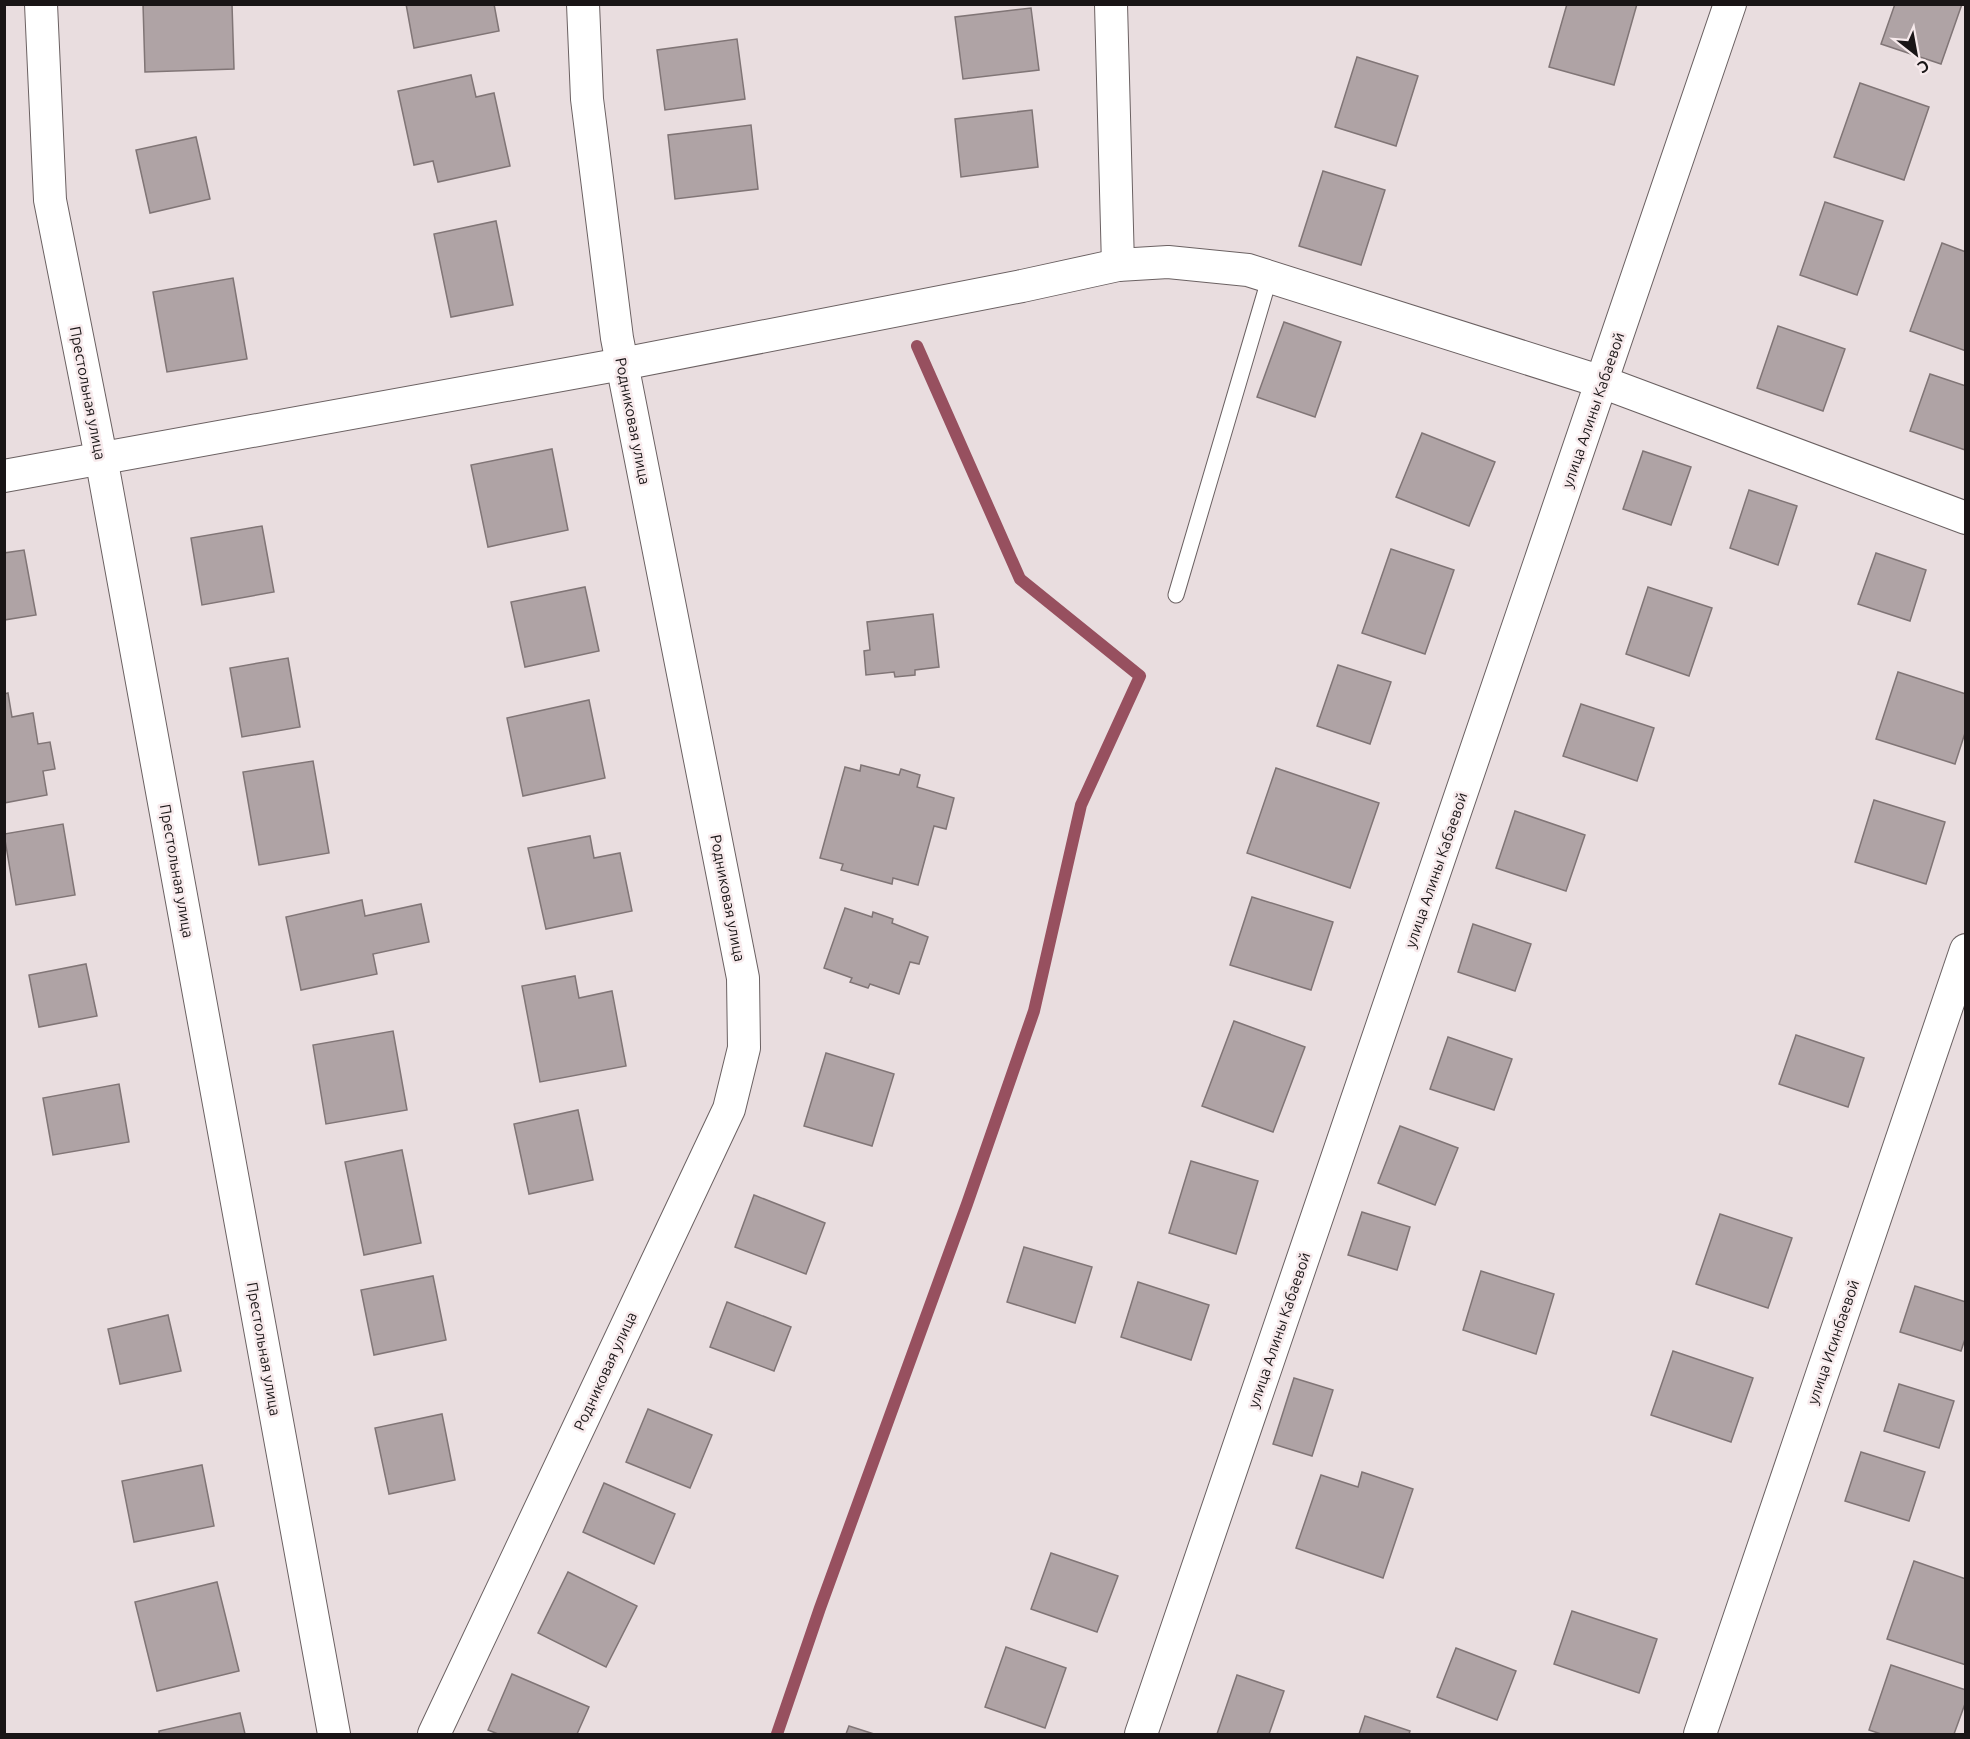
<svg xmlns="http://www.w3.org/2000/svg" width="1970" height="1739" font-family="Ubuntu,sans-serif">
<rect width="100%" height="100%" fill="#e9dddf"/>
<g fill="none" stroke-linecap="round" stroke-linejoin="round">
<path stroke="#97505f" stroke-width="12" d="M 777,1734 L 820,1608 L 967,1204 L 1034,1011 L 1081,805 L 1140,676 L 1020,579 L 917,346"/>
</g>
<g fill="#afa3a5" stroke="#807576" stroke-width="1.5">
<path d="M 143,4 L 232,4 L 234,69 L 145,72 Z"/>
<path d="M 406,4 L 494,4 L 499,31 L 414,48 Z"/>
<path d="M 1567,4 L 1637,4 L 1614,85 L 1549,67 Z"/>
<path d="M 1895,4 L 1962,4 L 1941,64 L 1881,44 Z"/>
<path d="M 1031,8 L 1039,70 L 963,79 L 955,17 Z"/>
<path d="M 737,39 L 745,99 L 665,110 L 657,50 Z"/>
<path d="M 1357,57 L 1418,76 L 1396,146 L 1335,127 Z"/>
<path d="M 471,75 L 476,97 L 494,93 L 510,166 L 438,182 L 433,161 L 414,165 L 398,91 Z"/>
<path d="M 1860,83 L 1929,107 L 1904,180 L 1834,157 Z"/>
<path d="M 1032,110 L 1038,167 L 961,177 L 955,119 Z"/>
<path d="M 751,125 L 758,189 L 675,199 L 668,135 Z"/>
<path d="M 196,137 L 210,199 L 150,213 L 136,150 Z"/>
<path d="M 1323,171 L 1385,190 L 1361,265 L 1299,246 Z"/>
<path d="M 1825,202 L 1883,221 L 1857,295 L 1800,275 Z"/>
<path d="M 496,221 L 513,305 L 451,317 L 434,234 Z"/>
<path d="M 1942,243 L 1966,252 L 1966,351 L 1910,331 Z"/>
<path d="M 233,278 L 247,359 L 167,372 L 153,292 Z"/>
<path d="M 1284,322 L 1341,342 L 1315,417 L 1257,397 Z"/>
<path d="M 1778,326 L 1845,349 L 1823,411 L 1757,388 Z"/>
<path d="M 1930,374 L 1966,386 L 1965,450 L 1910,431 Z"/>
<path d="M 1422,433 L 1495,462 L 1469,526 L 1396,497 Z"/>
<path d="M 552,449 L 568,530 L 488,547 L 471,465 Z"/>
<path d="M 1643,451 L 1691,467 L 1671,525 L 1623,509 Z"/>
<path d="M 1749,490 L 1797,506 L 1778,565 L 1730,548 Z"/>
<path d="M 262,526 L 274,592 L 202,605 L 191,538 Z"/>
<path d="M 1391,549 L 1454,570 L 1425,654 L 1362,633 Z"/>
<path d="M 24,550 L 36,615 L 4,620 L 4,553 Z"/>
<path d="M 1876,553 L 1926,570 L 1910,621 L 1858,604 Z"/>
<path d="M 585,587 L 599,651 L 525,667 L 511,602 Z"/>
<path d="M 1648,587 L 1712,608 L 1689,676 L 1626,654 Z"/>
<path d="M 933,614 L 939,667 L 915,670 L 915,675 L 895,677 L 894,672 L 866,675 L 864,651 L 870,650 L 867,622 Z"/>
<path d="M 288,658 L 300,727 L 242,737 L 230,668 Z"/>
<path d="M 1338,665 L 1391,682 L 1370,744 L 1317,726 Z"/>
<path d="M 1898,672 L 1966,694 L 1966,730 L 1955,764 L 1876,739 Z"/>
<path d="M 8,693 L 12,717 L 33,713 L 38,744 L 50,742 L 55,769 L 43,771 L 47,795 L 4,803 L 4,694 Z"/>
<path d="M 589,700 L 605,778 L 523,796 L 507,718 Z"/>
<path d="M 1581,704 L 1654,728 L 1637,781 L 1563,756 Z"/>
<path d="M 313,761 L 329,853 L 259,865 L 243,772 Z"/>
<path d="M 861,765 L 899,775 L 901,769 L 920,775 L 917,787 L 954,798 L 946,829 L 934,826 L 918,885 L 893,878 L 892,884 L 841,870 L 843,864 L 820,858 L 845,767 L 860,771 Z"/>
<path d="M 1276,768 L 1379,803 L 1350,888 L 1247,853 Z"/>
<path d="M 1874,800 L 1945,822 L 1926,884 L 1855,862 Z"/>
<path d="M 1515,811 L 1585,835 L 1566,891 L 1496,868 Z"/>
<path d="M 63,824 L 75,895 L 16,905 L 4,834 Z"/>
<path d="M 590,836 L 594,858 L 620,853 L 632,911 L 546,929 L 528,848 Z"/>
<path d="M 1252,897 L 1333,922 L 1311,990 L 1230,965 Z"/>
<path d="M 362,900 L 365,916 L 421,904 L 429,942 L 373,954 L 377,974 L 301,990 L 286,917 Z"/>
<path d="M 845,908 L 872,917 L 873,912 L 893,919 L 892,923 L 928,937 L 919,964 L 910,962 L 899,994 L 870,984 L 868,988 L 850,982 L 852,978 L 824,968 Z"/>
<path d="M 1473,924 L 1531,944 L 1515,991 L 1458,972 Z"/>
<path d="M 86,964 L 97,1016 L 39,1027 L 29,975 Z"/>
<path d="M 575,976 L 579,998 L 612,991 L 626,1066 L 540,1082 L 522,986 Z"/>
<path d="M 1234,1021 L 1305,1047 L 1273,1132 L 1202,1106 Z"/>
<path d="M 393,1031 L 407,1110 L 326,1124 L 313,1045 Z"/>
<path d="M 1796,1035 L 1864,1058 L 1848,1107 L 1779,1084 Z"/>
<path d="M 1448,1037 L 1512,1059 L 1494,1110 L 1430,1089 Z"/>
<path d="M 826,1053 L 894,1074 L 872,1146 L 804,1126 Z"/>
<path d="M 119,1084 L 129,1142 L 53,1155 L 43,1098 Z"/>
<path d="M 578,1110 L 593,1180 L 529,1194 L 514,1124 Z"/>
<path d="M 1400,1126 L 1458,1148 L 1435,1205 L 1378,1183 Z"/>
<path d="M 402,1150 L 421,1243 L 364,1255 L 345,1162 Z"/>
<path d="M 1191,1161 L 1258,1181 L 1236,1254 L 1169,1233 Z"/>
<path d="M 754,1195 L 825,1223 L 806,1274 L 735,1247 Z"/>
<path d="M 1362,1212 L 1410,1227 L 1397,1270 L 1348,1255 Z"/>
<path d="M 1720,1214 L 1792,1238 L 1768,1308 L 1696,1284 Z"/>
<path d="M 1024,1247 L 1092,1267 L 1075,1323 L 1007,1302 Z"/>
<path d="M 1481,1271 L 1554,1294 L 1536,1354 L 1463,1330 Z"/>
<path d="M 433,1276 L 446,1340 L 374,1355 L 361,1290 Z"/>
<path d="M 1138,1282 L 1209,1305 L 1191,1360 L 1121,1337 Z"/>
<path d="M 1915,1286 L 1966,1302 L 1966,1336 L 1961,1351 L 1900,1332 Z"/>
<path d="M 727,1302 L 791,1327 L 774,1371 L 710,1347 Z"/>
<path d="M 168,1315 L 181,1371 L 120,1384 L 108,1329 Z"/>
<path d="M 1673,1351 L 1753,1378 L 1731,1442 L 1651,1415 Z"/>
<path d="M 1294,1378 L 1333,1390 L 1312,1456 L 1273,1444 Z"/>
<path d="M 1899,1384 L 1954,1401 L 1939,1448 L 1884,1431 Z"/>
<path d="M 648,1409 L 712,1435 L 690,1488 L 626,1462 Z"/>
<path d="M 442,1414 L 455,1480 L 389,1494 L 375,1428 Z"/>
<path d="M 1861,1452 L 1925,1472 L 1909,1521 L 1845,1501 Z"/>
<path d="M 202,1465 L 214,1526 L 134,1542 L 122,1481 Z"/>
<path d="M 1362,1472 L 1413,1489 L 1383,1578 L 1296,1548 L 1321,1475 L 1358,1487 Z"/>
<path d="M 604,1483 L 675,1514 L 654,1564 L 583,1532 Z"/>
<path d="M 1051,1553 L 1118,1576 L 1097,1632 L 1031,1609 Z"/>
<path d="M 1914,1561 L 1966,1579 L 1966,1665 L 1887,1639 Z"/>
<path d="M 568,1572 L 637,1606 L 606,1667 L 538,1633 Z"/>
<path d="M 217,1582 L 239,1671 L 157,1691 L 135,1602 Z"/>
<path d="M 1572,1611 L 1657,1639 L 1639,1693 L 1554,1664 Z"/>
<path d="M 1006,1647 L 1066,1668 L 1045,1728 L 985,1707 Z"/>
<path d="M 1456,1648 L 1516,1671 L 1497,1720 L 1437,1697 Z"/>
<path d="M 1891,1665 L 1966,1690 L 1966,1701 L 1954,1734 L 1881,1734 L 1869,1730 Z"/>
<path d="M 512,1674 L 589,1707 L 577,1734 L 498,1734 L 488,1730 Z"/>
<path d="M 1237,1675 L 1284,1691 L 1269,1734 L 1217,1734 Z"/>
<path d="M 240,1713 L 245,1734 L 159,1734 L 159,1731 Z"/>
<path d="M 1365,1716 L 1410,1731 L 1409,1734 L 1359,1734 Z"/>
<path d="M 849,1726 L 874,1734 L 846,1734 Z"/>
</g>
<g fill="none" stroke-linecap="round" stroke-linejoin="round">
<defs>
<path id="service" d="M 1176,595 L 1270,276"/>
<g id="minor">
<path d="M 41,4 L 50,200 L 101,457 L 334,1734"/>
<path d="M 1111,4 L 1118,265"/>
<path d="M 4,476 L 622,364 L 1022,286 L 1118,265 L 1168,262 L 1248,270 L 1602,382 L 1966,518"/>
<path d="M 434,1734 L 729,1109 L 744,1048 L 743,978 L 617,338 L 587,99 L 583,4"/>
<path d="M 1141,1734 L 1730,4"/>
<path d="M 1700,1734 L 1966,950"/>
</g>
</defs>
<use href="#service" stroke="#6b6162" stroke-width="17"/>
<use href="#minor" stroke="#6b6162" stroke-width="34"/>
<use href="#service" stroke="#fff" stroke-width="15"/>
<use href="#minor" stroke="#fff" stroke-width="32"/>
</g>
<g text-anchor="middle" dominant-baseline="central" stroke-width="5" stroke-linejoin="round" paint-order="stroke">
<g font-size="15" fill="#191516" stroke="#f7eaec">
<text transform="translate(88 393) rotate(79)">Престольная улица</text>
<text transform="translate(1593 410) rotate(-71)">улица Алины Кабаевой</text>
<text transform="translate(633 421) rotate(79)">Родниковая улица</text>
<text transform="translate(1436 870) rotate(-71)">улица Алины Кабаевой</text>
<text transform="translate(177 871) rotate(80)">Престольная улица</text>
<text transform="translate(728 898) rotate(79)">Родниковая улица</text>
<text transform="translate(1279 1330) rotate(-71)">улица Алины Кабаевой</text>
<text transform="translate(1833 1342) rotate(-71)">улица Исинбаевой</text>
<text transform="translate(264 1349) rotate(80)">Престольная улица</text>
<text transform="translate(605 1371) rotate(-65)">Родниковая улица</text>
</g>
</g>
<rect width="1970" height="1739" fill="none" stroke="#191516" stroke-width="12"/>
<g transform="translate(1916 54) rotate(149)" stroke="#f7eaec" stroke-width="4.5" paint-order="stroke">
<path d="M0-4.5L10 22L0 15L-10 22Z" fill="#191516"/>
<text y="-9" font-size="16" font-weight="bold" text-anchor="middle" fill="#191516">С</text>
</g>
</svg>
